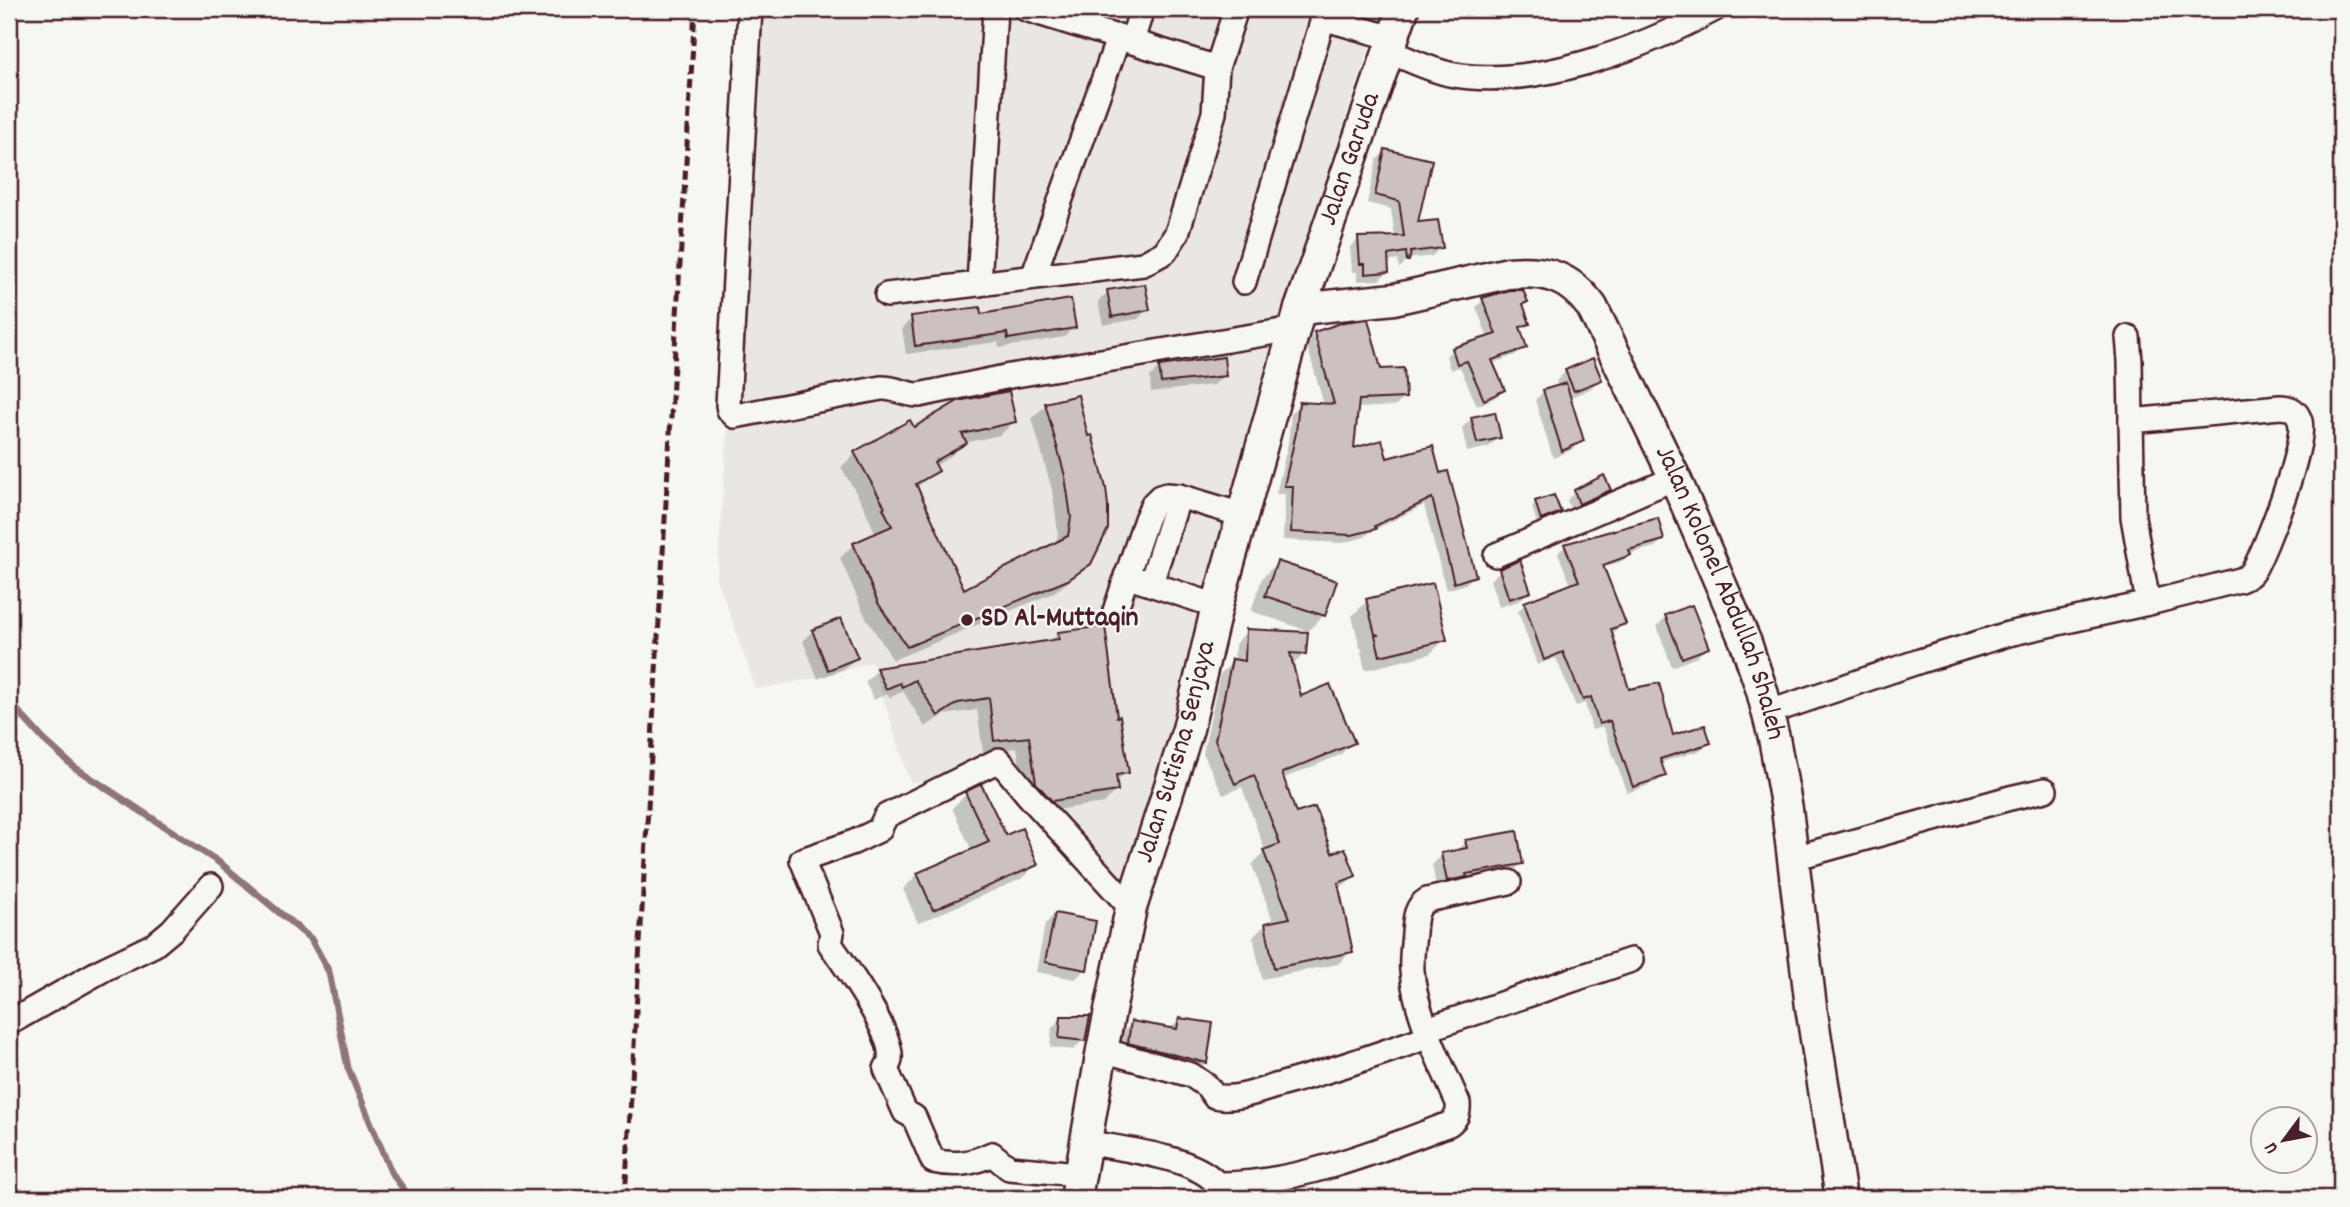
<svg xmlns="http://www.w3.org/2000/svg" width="2350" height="1207" font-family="Dekko,sans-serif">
<rect width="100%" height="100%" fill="#f6f6f2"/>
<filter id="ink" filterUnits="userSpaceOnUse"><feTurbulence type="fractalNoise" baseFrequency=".0143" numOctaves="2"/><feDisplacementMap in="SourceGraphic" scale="14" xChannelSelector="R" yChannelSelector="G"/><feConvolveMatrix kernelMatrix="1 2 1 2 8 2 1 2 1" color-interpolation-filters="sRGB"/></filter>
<g filter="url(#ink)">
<g fill="#e9e6e3">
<path d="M 754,9 L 1382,9 L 1277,326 L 909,390 L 737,413 Z"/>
<path d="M 1285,338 L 1124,891 L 1013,779 L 910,782 L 872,662 L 822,677 L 756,689 L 717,578 L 728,425 Z"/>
</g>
<g fill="#0003">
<path d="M 1386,151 L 1415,224 L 1441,247 L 1432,256 L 1408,259 L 1399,269 L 1398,260 L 1387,262 L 1387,272 L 1379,280 L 1357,281 L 1357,272 L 1352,272 L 1350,247 L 1359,239 L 1395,238 L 1391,209 L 1367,203 L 1377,159 Z"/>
<path d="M 1108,292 L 1148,309 L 1138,319 L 1103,325 L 1098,301 Z"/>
<path d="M 1483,300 L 1526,302 L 1522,306 L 1528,323 L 1519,331 L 1525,347 L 1518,354 L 1491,364 L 1503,390 L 1496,397 L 1477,406 L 1460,367 L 1450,370 L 1446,356 L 1453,349 L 1488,338 L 1476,307 Z"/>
<path d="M 980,316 L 1074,327 L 1064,337 L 999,348 L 998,342 L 906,354 L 902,328 L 912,318 Z"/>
<path d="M 1315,333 L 1379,371 L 1404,397 L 1396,406 L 1357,408 L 1352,450 L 1439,475 L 1474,575 L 1466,584 L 1446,590 L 1424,505 L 1370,532 L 1365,537 L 1342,543 L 1283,540 L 1285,494 L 1276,494 L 1288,443 L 1291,413 L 1299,404 L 1324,405 L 1306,342 Z"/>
<path d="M 1159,367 L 1224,375 L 1214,385 L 1151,392 L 1150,377 Z"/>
<path d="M 1566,371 L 1600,379 L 1590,389 L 1569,398 L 1582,440 L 1574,449 L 1553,458 L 1535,400 L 1544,391 L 1559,387 L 1556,381 Z"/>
<path d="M 1046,405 L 1089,563 L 1075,577 L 1053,593 L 893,660 L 865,616 L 840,558 L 854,544 L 876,535 L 863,505 L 841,467 L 855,454 L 909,422 L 914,429 L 1014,422 L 1000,435 L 964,443 L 951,456 L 935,466 L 937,470 L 916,488 L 963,591 L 1056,544 L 1058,532 L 1052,490 L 1032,418 Z"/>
<path d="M 1472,418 L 1499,437 L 1489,447 L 1467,452 L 1462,428 Z"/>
<path d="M 1609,490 L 1601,498 L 1571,511 L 1567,500 L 1576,491 Z"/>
<path d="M 1536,503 L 1559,511 L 1555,516 L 1537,523 L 1532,507 Z"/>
<path d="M 1657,520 L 1662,540 L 1655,547 L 1629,554 L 1622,561 L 1603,568 L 1624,623 L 1617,630 L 1610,633 L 1628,691 L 1672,737 L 1709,743 L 1702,750 L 1659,763 L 1664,775 L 1657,782 L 1627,793 L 1603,727 L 1592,730 L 1585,703 L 1576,706 L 1556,658 L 1537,665 L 1518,611 L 1525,604 L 1571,586 L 1558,553 L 1565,546 Z"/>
<path d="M 1277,563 L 1334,582 L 1323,616 L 1308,631 L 1251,611 L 1262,578 Z"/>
<path d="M 1500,571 L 1529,591 L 1519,601 L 1499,607 L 1490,580 Z"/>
<path d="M 1367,601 L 1445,639 L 1430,654 L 1365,670 L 1361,652 L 1363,649 L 1360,648 L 1352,616 Z"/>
<path d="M 1666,617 L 1707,647 L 1697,657 L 1672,667 L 1657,626 Z"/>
<path d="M 813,631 L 856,658 L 846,668 L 818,679 L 803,641 Z"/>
<path d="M 1247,631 L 1305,653 L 1292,666 L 1300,698 L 1353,742 L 1340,755 L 1282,779 L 1295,816 L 1331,856 L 1354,876 L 1338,890 L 1351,951 L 1338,964 L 1262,979 L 1253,937 L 1265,925 L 1274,923 L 1252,865 L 1265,851 L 1242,787 L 1223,795 L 1203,753 L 1220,674 L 1234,661 L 1235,644 Z"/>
<path d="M 1059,633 L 1115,719 L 1127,772 L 1115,783 L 1116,790 L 1104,803 L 1040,812 L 1025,796 L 1017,748 L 983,752 L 977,710 L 944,715 L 925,727 L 903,691 L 890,698 L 887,694 L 874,700 L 865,682 L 877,670 L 1049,642 Z"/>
<path d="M 966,794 L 1005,837 L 1036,865 L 1021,879 L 918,923 L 903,889 L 918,874 L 972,851 L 952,808 Z"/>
<path d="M 1466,842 L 1521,864 L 1511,874 L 1437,890 L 1432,865 L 1442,855 L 1456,852 Z"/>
<path d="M 1055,914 L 1085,970 L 1075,979 L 1036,972 L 1045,924 Z"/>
<path d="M 1062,1018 L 1083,1040 L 1073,1050 L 1050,1047 L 1052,1028 Z"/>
<path d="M 1179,1020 L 1206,1062 L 1196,1072 L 1119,1052 L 1122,1033 L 1132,1023 L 1170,1029 Z"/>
</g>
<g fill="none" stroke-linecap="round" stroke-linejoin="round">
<path stroke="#8e747a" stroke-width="7" d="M 9,701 L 43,739 L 74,767 L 220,863 L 311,939 L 329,972 L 348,1068 L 391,1172 L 410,1198"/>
</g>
<g fill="#ccc1c0" stroke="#4a1f2b" stroke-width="2">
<path d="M 1385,149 L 1432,160 L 1418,222 L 1438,220 L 1443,248 L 1411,252 L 1409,261 L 1407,261 L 1406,252 L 1388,255 L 1389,272 L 1365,274 L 1365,264 L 1360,264 L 1358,237 L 1404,236 L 1399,201 L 1375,195 Z"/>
<path d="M 1145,284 L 1150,310 L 1112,317 L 1107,290 Z"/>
<path d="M 1510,290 L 1523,290 L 1528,302 L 1523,304 L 1530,324 L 1520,327 L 1527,348 L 1492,360 L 1505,390 L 1484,400 L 1467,361 L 1457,364 L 1452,348 L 1496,334 L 1482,298 Z"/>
<path d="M 1071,299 L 1076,328 L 1008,339 L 1007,333 L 915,346 L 911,316 L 980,307 L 981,314 Z"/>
<path d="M 1368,319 L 1381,369 L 1404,368 L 1406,398 L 1359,400 L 1354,448 L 1382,440 L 1387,458 L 1433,446 L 1440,473 L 1448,471 L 1476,576 L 1454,583 L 1432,498 L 1375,526 L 1376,529 L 1352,535 L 1291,532 L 1293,486 L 1284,486 L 1296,433 L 1299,402 L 1334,404 L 1314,332 L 1344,322 Z"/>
<path d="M 1224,357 L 1226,376 L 1161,383 L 1159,366 Z"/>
<path d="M 1593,358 L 1602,380 L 1574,391 L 1565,370 Z"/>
<path d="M 1566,383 L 1584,441 L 1562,451 L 1543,390 Z"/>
<path d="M 1009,391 L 1016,422 L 962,434 L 967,443 L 934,462 L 939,471 L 916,484 L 964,589 L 1068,536 L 1071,517 L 1065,476 L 1045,403 L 1078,395 L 1088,436 L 1092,435 L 1106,488 L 1108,506 L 1108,529 L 1091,564 L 1068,580 L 907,647 L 878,603 L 853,543 L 892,526 L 883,508 L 885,507 L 854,452 L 910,420 L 914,427 L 958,401 Z"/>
<path d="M 1495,412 L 1501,438 L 1477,443 L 1471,417 Z"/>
<path d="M 1604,475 L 1611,490 L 1579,504 L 1574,490 Z"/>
<path d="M 1554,495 L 1561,512 L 1541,520 L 1535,501 Z"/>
<path d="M 1658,518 L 1664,540 L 1629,550 L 1631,555 L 1603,565 L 1626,624 L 1611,629 L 1629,689 L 1659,683 L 1673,735 L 1705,725 L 1711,743 L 1660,759 L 1666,776 L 1633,787 L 1610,721 L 1599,724 L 1591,697 L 1583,700 L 1563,652 L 1544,660 L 1524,602 L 1579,581 L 1564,544 Z"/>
<path d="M 1520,560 L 1531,592 L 1509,599 L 1499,569 Z"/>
<path d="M 1277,561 L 1337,581 L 1325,616 L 1265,596 Z"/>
<path d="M 1433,583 L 1447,640 L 1380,656 L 1375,635 L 1379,635 L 1375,634 L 1366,599 Z"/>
<path d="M 1692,605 L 1709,648 L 1682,658 L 1665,615 Z"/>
<path d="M 841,618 L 858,658 L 828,670 L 812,630 Z"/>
<path d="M 1105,626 L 1117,717 L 1120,716 L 1129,773 L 1116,775 L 1118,791 L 1052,801 L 1036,783 L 1029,737 L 994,741 L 989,698 L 958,703 L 938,716 L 915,680 L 902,687 L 900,683 L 886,689 L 876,668 L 1059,639 L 1058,632 Z"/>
<path d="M 1246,629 L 1308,632 L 1306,654 L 1290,653 L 1301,696 L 1330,684 L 1355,743 L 1282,773 L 1296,813 L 1315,807 L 1332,853 L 1345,848 L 1356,876 L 1338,883 L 1353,952 L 1274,968 L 1265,923 L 1290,918 L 1263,850 L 1280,844 L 1254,775 L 1235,784 L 1215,740 L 1232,659 L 1245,661 Z"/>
<path d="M 981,784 L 1006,835 L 1022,828 L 1038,865 L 933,910 L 917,873 L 989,842 L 965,792 Z"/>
<path d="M 1517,831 L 1523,864 L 1466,874 L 1467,877 L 1447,881 L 1441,853 L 1467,848 L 1465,840 Z"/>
<path d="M 1055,913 L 1096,921 L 1087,970 L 1045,962 Z"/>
<path d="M 1061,1016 L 1090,1016 L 1085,1041 L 1059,1038 Z"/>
<path d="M 1179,1018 L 1213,1023 L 1207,1063 L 1128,1043 L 1131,1021 L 1177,1029 Z"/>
</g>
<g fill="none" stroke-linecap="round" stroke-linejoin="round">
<defs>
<g id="minor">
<path d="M 750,9 L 728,405 L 729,410 L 735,416 L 881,388 C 895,387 905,395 919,395 L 1010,376 L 1294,329"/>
<path d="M 1026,9 L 1217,68"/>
<path d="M 1322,18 L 1393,38"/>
<path d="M 1132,41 L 1142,9"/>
<path d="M 1389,51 C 1409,60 1428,69 1449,74 C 1533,91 1642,48 1715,9"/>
<path d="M 1033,277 L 1119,36"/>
<path d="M 1244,282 L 1326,9"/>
<path d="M 979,284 L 995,9"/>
<path d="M 887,295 L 1143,264 L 1165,252 L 1177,233 L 1214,113 L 1217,68 L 1236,9"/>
<path d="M 2131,421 L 2133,517 L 2148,603"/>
<path d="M 1496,555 L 1675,478"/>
<path d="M 1126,576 L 1217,606"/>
<path d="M 1151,583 L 1179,496"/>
<path d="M 1115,611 L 1146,519 L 1153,504 L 1160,497 L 1166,495 L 1179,496 L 1242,515"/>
<path d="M 1767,713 L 1920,661 L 2008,634 L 2153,602 L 2240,580 C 2245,578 2250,576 2253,571 C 2266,549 2307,442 2300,421 C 2297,411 2290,407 2280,407 L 2131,421 L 2130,361 L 2128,337"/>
<path d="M 1794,858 L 2010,798 L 2045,790"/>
<path d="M 9,1023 L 104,969 L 154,945 L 172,930 L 211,886"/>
<path d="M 1427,1029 L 1631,960"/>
<path d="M 1102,1050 L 1191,1075 L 1207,1086 L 1214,1096 C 1235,1101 1259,1091 1279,1085 C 1330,1071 1380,1054 1430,1036"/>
<path d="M 1085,1142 C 1120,1149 1193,1156 1216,1183 C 1219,1187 1221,1193 1223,1198"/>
<path d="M 1080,1174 L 1009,1168 L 992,1154 C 971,1164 955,1166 933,1161 L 914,1117 L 905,1112 L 886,1069 C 887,1066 890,1063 890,1059 C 894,1034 845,965 830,944 L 832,933 L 802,860 L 854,842 L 879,830 L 886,816 L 999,760 L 1028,795 L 1131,908"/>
<path d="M 1217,1184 C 1293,1185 1379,1151 1449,1124 C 1457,1118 1459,1113 1458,1103 C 1441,1063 1415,1014 1412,971 C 1411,958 1413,945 1414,933 C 1415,920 1415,907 1427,900 L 1509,882"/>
</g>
<g id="major">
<path id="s1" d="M 1300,309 L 1394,299 L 1508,273 C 1545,270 1568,275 1592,307 L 1675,478 L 1746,643 L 1762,691 L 1774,738 L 1787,809 L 1811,1007 L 1841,1198"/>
<path id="s2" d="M 1076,1198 L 1102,1050 L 1131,908 L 1188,729 L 1217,606 L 1300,309 L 1403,9"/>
</g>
</defs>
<use href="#minor" stroke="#4a1f2b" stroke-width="28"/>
<use href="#major" stroke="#4a1f2b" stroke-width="35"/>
<use href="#minor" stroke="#f6f6f2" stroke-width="23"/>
<use href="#major" stroke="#f6f6f2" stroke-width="30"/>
<path stroke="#4a1f2b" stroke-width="5" stroke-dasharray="10 5" stroke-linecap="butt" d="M 625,1198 L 695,9"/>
</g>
</g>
<circle fill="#4a1f2b" stroke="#f6f6f2" stroke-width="2.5" cx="967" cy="620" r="7"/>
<g text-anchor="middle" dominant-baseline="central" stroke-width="5" stroke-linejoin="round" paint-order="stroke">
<g font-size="28" fill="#4a1f2b" stroke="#f6f6f2">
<text stroke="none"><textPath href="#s2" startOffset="1076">Jalan Garuda</textPath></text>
<text stroke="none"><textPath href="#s1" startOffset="621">Jalan Kolonel Abdullah Shaleh</textPath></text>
<text stroke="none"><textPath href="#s2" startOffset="458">Jalan Sutisna Senjaya</textPath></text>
</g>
<g font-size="28" font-weight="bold" fill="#4a1f2b" stroke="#f6f6f2" text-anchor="start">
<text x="981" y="620">SD Al-Muttaqin</text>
</g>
</g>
<rect width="2350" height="1207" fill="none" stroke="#f6f6f2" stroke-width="35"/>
<rect x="18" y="18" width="2315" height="1172" fill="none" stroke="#4a1f2b" stroke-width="2.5" filter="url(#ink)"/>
<g transform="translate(2284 1140) rotate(238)"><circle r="33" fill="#f6f6f2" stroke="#b1a0a2" stroke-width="2"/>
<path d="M0-5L12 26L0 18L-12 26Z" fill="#4a1f2b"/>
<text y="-10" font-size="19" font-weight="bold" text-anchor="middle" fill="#4a1f2b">U</text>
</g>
</svg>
